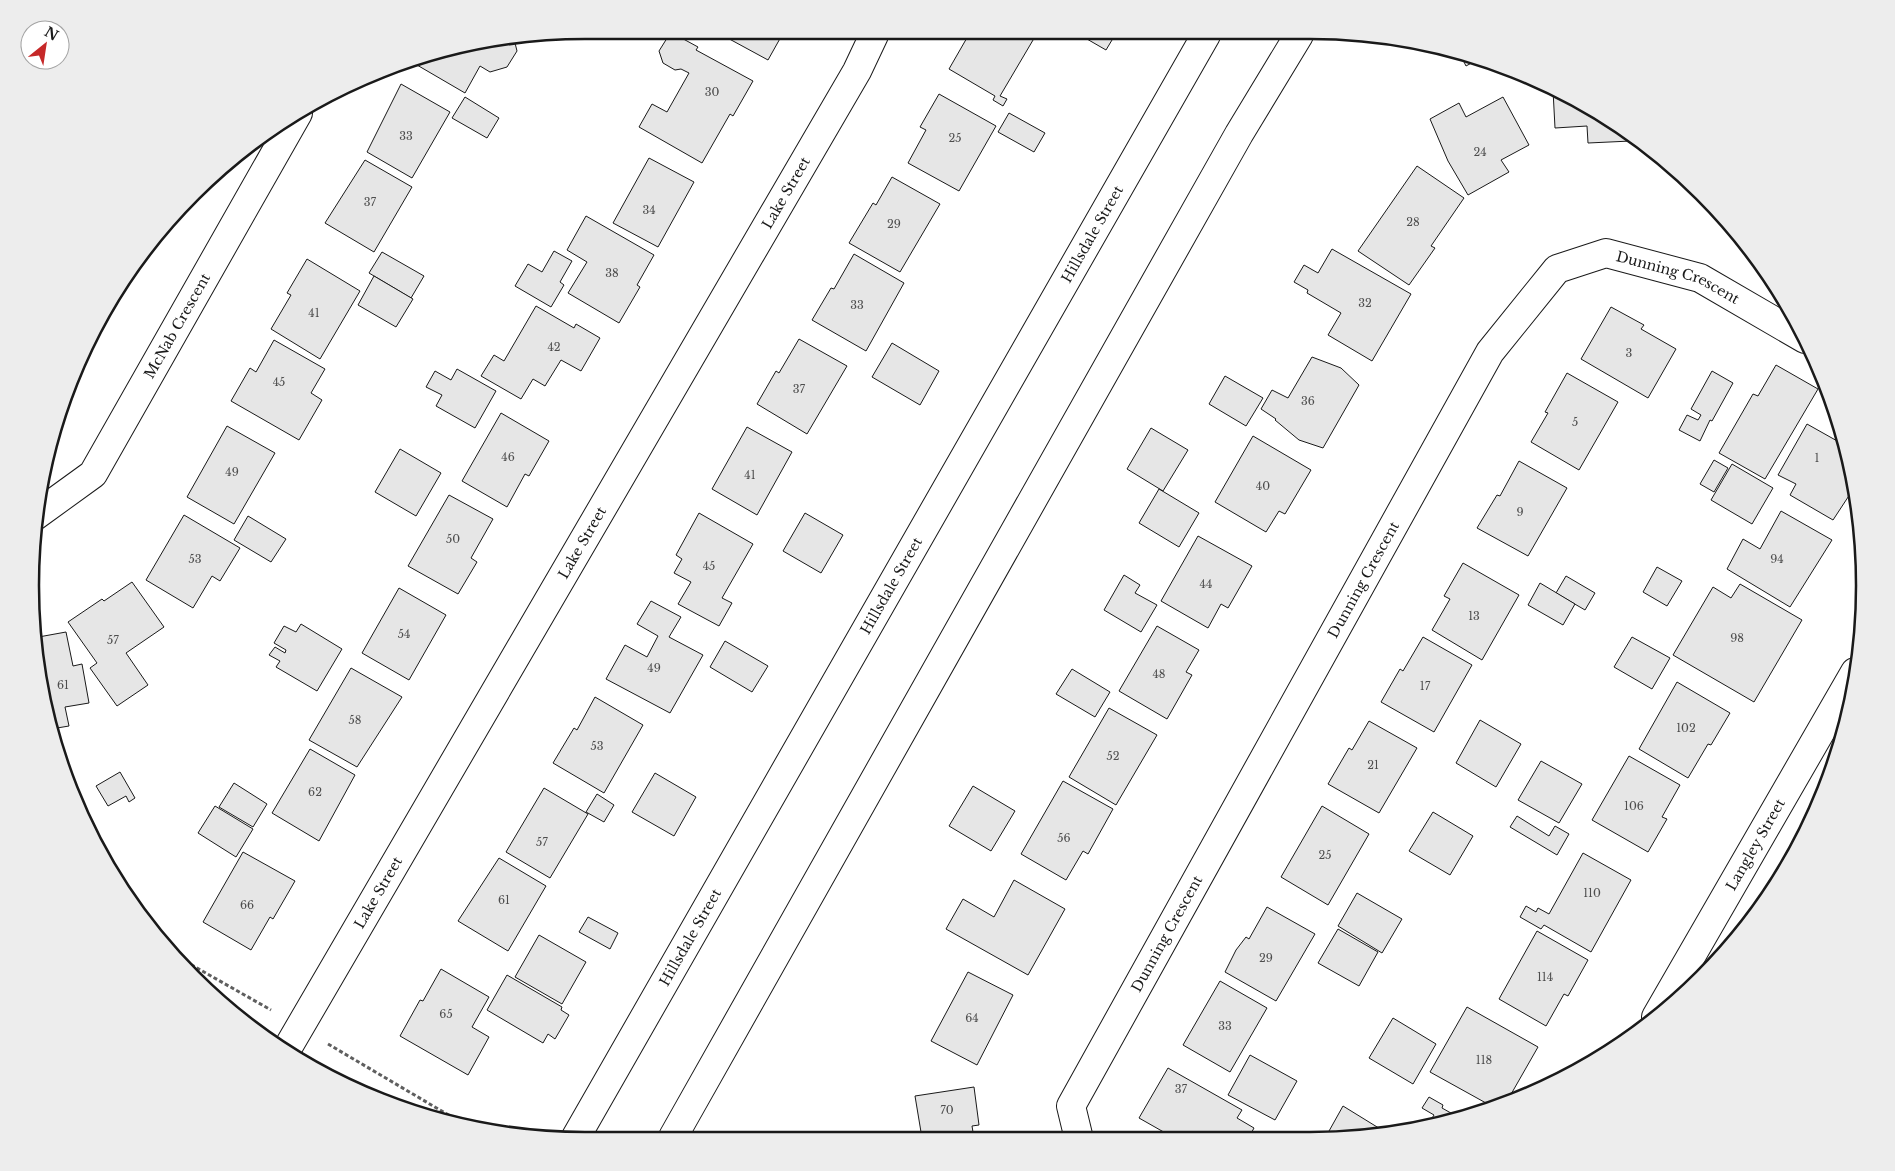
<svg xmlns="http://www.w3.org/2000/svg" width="1895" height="1171" font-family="'Libre Baskerville',serif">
<rect width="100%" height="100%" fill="#fff"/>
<g fill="#e6e6e6" stroke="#1a1a1a">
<path d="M 513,35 L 517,51 L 507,67 L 490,72 L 480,66 L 465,93 L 417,65 L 423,56 Z"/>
<path d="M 669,35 L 676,35 L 698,47 L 696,50 L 753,81 L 733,116 L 730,114 L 702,163 L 639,127 L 652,104 L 667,112 L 689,73 L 681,69 L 675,70 L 663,63 L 659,51 Z"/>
<path d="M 722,35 L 782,35 L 768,60 Z"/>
<path d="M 972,35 L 1036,35 L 1000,96 L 1007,99 L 1003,106 L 993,100 L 995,96 L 949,69 L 968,36 L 971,38 Z"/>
<path d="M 1080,35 L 1115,35 L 1106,50 Z"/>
<path d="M 1461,56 L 1477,60 L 1466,66 Z"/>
<path d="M 401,84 L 450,112 L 412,178 L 367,152 Z"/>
<path d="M 1553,90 L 1631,135 L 1631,141 L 1588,143 L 1587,126 L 1555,128 Z"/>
<path d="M 939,94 L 996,126 L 959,191 L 908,163 L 926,130 L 920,127 Z"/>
<path d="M 465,97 L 499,118 L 487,138 L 452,118 Z"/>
<path d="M 1503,97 L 1529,145 L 1501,160 L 1509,172 L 1468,195 L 1448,161 L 1430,119 L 1459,103 L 1466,117 Z"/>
<path d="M 1009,113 L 1045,133 L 1034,152 L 998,132 Z"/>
<path d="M 649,158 L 694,182 L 658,247 L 613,223 Z"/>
<path d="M 365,160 L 412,187 L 374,252 L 325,223 Z"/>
<path d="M 1417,166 L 1464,198 L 1431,246 L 1435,248 L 1409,285 L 1358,251 Z"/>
<path d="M 892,177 L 940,204 L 900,272 L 849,243 L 873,203 L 876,205 Z"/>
<path d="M 586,216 L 654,255 L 637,285 L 640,287 L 619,323 L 568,293 L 587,262 L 567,250 Z"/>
<path d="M 1332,249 L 1411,294 L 1372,361 L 1328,335 L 1341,313 L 1307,293 L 1308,290 L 1294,282 L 1304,265 L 1318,273 Z"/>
<path d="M 554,251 L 572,261 L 560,282 L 564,285 L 551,307 L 515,286 L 528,264 L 542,272 Z"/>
<path d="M 382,252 L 424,276 L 411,298 L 369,273 Z"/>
<path d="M 854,254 L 904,283 L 866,351 L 812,320 L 831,288 L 834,289 Z"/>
<path d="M 307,259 L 360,291 L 320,359 L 271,329 L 291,295 L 287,293 Z"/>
<path d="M 374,276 L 413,299 L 396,327 L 358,305 Z"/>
<path d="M 536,306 L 574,328 L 576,324 L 600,338 L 581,371 L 561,360 L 545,386 L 533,379 L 521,399 L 481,376 L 494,355 L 504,361 Z"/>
<path d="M 1611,307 L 1644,325 L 1641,329 L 1676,349 L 1648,398 L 1581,359 Z"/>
<path d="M 799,339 L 847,366 L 807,434 L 757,404 L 776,371 L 779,373 Z"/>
<path d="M 274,340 L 325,369 L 311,393 L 322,400 L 299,440 L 231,401 L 250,368 L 256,372 Z"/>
<path d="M 892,343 L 939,371 L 920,405 L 872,377 Z"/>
<path d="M 1312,357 L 1341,368 L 1359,385 L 1323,448 L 1299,440 L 1275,420 L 1276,419 L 1261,409 L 1272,390 L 1288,398 Z"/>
<path d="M 1776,365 L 1818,389 L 1765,479 L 1719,453 L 1753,394 L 1758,396 Z"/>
<path d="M 457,369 L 496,391 L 475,428 L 436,406 L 442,395 L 426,387 L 435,371 L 451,380 Z"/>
<path d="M 1712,371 L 1733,383 L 1712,421 L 1710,420 L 1700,441 L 1679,430 L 1687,415 L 1698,420 L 1701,415 L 1691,409 Z"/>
<path d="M 1567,373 L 1618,402 L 1579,470 L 1531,442 L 1548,413 L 1545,412 Z"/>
<path d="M 1225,376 L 1263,398 L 1246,426 L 1209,404 Z"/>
<path d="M 501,413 L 549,441 L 529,476 L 525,474 L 507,507 L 462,481 Z"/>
<path d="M 1807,424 L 1839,442 L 1843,438 L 1854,488 L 1833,520 L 1790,495 L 1796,484 L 1778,475 Z"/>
<path d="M 227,426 L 275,453 L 234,524 L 187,497 Z"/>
<path d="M 747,427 L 792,452 L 757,515 L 712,489 Z"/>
<path d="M 1151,428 L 1188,450 L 1163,491 L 1127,469 Z"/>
<path d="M 1253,436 L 1311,470 L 1285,514 L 1279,511 L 1266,532 L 1215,502 Z"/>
<path d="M 400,449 L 441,473 L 416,516 L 375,492 Z"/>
<path d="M 1714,460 L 1728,468 L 1714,492 L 1700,484 Z"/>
<path d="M 1519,461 L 1567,488 L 1528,556 L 1477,528 L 1497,495 L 1500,496 Z"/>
<path d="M 1732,464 L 1773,488 L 1752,524 L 1711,500 Z"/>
<path d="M 1159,489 L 1199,513 L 1179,547 L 1139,523 Z"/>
<path d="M 449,495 L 493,519 L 471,558 L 477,562 L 458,594 L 408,566 Z"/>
<path d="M 1781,511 L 1832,540 L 1790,607 L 1727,569 L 1743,539 L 1760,549 Z"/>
<path d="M 699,513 L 753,544 L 722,598 L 732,603 L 719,626 L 678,604 L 691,582 L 674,573 L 682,559 L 676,555 Z"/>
<path d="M 805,513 L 843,535 L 821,573 L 783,551 Z"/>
<path d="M 184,515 L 240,548 L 220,581 L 212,576 L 193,608 L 146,580 Z"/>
<path d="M 248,516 L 286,539 L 271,562 L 234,540 Z"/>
<path d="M 1198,536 L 1252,566 L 1228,608 L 1221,604 L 1208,628 L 1161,601 Z"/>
<path d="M 1463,563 L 1519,595 L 1482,660 L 1432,630 L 1450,599 L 1444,596 Z"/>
<path d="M 1657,567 L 1682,581 L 1667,606 L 1643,592 Z"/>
<path d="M 1124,575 L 1140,585 L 1135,593 L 1157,605 L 1141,632 L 1104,610 Z"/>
<path d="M 1566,576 L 1595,593 L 1585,610 L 1556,593 Z"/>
<path d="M 132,582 L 164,627 L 126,653 L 148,685 L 117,706 L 90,668 L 97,663 L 68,622 L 102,599 L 104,601 Z"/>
<path d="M 1540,583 L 1575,604 L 1563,625 L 1528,605 Z"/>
<path d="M 1740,584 L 1802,620 L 1754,702 L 1673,655 L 1713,587 L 1731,598 Z"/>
<path d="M 399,588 L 446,615 L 409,680 L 362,653 Z"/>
<path d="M 651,601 L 681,617 L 669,637 L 703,655 L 670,713 L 606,679 L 625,645 L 647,657 L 658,636 L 637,624 Z"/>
<path d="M 301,624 L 342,649 L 317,691 L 276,667 L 280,661 L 269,655 L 275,647 L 285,653 L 286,650 L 274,643 L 284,626 L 296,632 Z"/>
<path d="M 1157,626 L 1199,650 L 1186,672 L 1192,675 L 1167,719 L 1119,691 Z"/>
<path d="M 66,632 L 73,666 L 82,664 L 89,703 L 65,707 L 69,726 L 51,729 L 35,658 L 33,638 Z"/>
<path d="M 1423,637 L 1472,665 L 1434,732 L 1381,702 L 1400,669 L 1403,671 Z"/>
<path d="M 1632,637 L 1670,658 L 1652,689 L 1614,667 Z"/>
<path d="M 725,641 L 768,666 L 752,692 L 710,667 Z"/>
<path d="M 351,668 L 402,697 L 357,767 L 309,740 Z"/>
<path d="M 1072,669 L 1110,692 L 1095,717 L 1056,694 Z"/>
<path d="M 1677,682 L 1730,713 L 1711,745 L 1708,744 L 1688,778 L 1639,749 Z"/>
<path d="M 595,697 L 643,725 L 604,793 L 553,763 L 574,728 L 577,730 Z"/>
<path d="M 1109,708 L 1157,735 L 1116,805 L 1069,777 Z"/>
<path d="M 1480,720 L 1521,744 L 1496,787 L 1456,763 Z"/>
<path d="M 1369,721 L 1417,748 L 1379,813 L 1328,784 L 1349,748 L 1352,750 Z"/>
<path d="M 310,749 L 355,775 L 319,841 L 272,813 Z"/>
<path d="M 1629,756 L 1680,785 L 1662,817 L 1667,819 L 1648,852 L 1592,820 Z"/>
<path d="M 1541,761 L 1582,784 L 1559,823 L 1518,800 Z"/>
<path d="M 120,772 L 135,798 L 129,802 L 126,796 L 108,806 L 96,786 Z"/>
<path d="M 655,773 L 696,797 L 674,836 L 632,812 Z"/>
<path d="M 1063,781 L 1113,809 L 1088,854 L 1083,851 L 1066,880 L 1021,854 Z"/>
<path d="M 234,783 L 267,804 L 253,827 L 219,807 Z"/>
<path d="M 973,786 L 1015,811 L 991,851 L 949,826 Z"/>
<path d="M 544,788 L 588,814 L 550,878 L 506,852 Z"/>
<path d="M 597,794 L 614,805 L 604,822 L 586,812 Z"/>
<path d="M 215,806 L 253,829 L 236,857 L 198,833 Z"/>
<path d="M 1322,806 L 1369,834 L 1328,905 L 1281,877 Z"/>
<path d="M 1433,812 L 1473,836 L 1450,875 L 1409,851 Z"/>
<path d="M 1517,816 L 1549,836 L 1555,826 L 1569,834 L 1557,855 L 1510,827 Z"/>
<path d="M 243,852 L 295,881 L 273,919 L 270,917 L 251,950 L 203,922 Z"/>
<path d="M 1583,853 L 1631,880 L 1591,952 L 1544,925 L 1541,929 L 1520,917 L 1526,906 L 1536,912 L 1538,908 L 1549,914 Z"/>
<path d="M 499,858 L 546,886 L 508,951 L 458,921 Z"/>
<path d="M 1014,880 L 1065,909 L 1028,975 L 946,929 L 963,899 L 994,917 Z"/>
<path d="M 1357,893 L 1402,919 L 1382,953 L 1338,926 Z"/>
<path d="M 1267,907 L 1315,934 L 1276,1001 L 1225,972 L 1236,950 L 1246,937 L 1249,939 Z"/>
<path d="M 588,917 L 618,933 L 610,949 L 579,932 Z"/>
<path d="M 1338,929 L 1378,952 L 1359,986 L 1318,963 Z"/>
<path d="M 1537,931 L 1588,960 L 1568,996 L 1564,994 L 1546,1026 L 1499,999 Z"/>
<path d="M 539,935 L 586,962 L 562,1004 L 515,977 Z"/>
<path d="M 441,969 L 489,997 L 472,1027 L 489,1037 L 468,1075 L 400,1036 L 420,1000 L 423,1001 Z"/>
<path d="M 968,972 L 1013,995 L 977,1065 L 931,1041 Z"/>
<path d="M 507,975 L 562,1007 L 561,1010 L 569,1015 L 555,1039 L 548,1034 L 543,1043 L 487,1010 Z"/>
<path d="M 1220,981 L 1267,1008 L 1230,1072 L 1183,1045 Z"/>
<path d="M 1467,1007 L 1538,1047 L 1506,1103 L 1495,1108 L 1430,1072 Z"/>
<path d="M 1393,1018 L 1436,1044 L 1413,1084 L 1369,1058 Z"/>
<path d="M 1250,1055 L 1297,1081 L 1275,1120 L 1228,1095 Z"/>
<path d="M 1168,1068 L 1242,1110 L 1237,1118 L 1254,1128 L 1248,1139 L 1176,1139 L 1139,1118 Z"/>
<path d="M 974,1087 L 979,1125 L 972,1126 L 974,1138 L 922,1138 L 915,1096 Z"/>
<path d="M 1429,1097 L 1443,1105 L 1442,1108 L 1458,1117 L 1429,1123 L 1434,1115 L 1422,1108 Z"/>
<path d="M 1343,1106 L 1382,1130 L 1380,1133 L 1346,1140 L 1324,1140 Z"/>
</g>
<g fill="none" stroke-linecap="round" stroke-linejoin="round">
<defs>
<g id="minor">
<path id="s1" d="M 35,516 L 93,474 L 298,113"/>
<path id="s2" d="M 1656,1017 L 1855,672"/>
<path id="s3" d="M 287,1049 L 857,71 L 874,35"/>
<path id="s4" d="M 576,1137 L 1206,35"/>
<path d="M 673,1137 L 1239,134 L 1299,35"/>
<path id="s5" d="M 1079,1139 L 1071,1106 L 1490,352 L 1557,269 L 1606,253 L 1700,278 L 1805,339"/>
</g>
</defs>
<use href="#minor" stroke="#1a1a1a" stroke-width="30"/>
<g stroke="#5f5f5f" stroke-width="3" stroke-dasharray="4 2.5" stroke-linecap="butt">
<path d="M 174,955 L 271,1010"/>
<path d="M 328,1044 L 462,1123"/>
</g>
<use href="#minor" stroke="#fff" stroke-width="28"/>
</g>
<g text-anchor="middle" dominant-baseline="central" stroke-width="4" stroke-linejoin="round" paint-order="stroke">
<g font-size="11" fill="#4d4d4d">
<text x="712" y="92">30</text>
<text x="406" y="136">33</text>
<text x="955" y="138">25</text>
<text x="1480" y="152">24</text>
<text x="370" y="202">37</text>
<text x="649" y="210">34</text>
<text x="1413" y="222">28</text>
<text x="894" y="224">29</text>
<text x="612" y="273">38</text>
<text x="1365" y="303">32</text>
<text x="857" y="305">33</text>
<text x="314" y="313">41</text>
<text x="554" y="347">42</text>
<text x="1629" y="353">3</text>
<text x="279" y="382">45</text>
<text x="799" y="389">37</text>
<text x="1308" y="401">36</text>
<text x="1575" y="422">5</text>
<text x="508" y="457">46</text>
<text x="1817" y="458">1</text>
<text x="232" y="472">49</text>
<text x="750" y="475">41</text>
<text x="1263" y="486">40</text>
<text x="1520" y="512">9</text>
<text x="453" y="539">50</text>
<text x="195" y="559">53</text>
<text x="1777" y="559">94</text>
<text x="709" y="566">45</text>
<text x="1206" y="584">44</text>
<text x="1474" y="616">13</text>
<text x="404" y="634">54</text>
<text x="1737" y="638">98</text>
<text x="113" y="640">57</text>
<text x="654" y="668">49</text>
<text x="1159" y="674">48</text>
<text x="63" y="685">61</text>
<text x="1425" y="686">17</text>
<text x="355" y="720">58</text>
<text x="1686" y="728">102</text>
<text x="597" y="746">53</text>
<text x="1113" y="756">52</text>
<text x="1373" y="765">21</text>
<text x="315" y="792">62</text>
<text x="1634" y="806">106</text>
<text x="1064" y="838">56</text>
<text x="542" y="842">57</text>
<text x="1325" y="855">25</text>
<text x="1592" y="893">110</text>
<text x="504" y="900">61</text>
<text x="247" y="905">66</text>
<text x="1266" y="958">29</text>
<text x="1545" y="977">114</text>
<text x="446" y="1014">65</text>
<text x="972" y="1018">64</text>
<text x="1225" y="1026">33</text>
<text x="1484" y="1060">118</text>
<text x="1181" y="1089">37</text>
<text x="947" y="1110">70</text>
</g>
<g font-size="14" fill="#1a1a1a" stroke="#fff">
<text stroke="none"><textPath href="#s3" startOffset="991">Lake Street</textPath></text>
<text stroke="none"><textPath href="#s4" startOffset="1040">Hillsdale Street</textPath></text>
<text stroke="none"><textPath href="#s5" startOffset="1131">Dunning Crescent</textPath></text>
<text stroke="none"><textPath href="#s1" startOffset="242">McNab Crescent</textPath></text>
<text stroke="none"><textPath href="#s3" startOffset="586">Lake Street</textPath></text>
<text stroke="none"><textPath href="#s5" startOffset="636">Dunning Crescent</textPath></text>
<text stroke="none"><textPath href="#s4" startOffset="635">Hillsdale Street</textPath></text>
<text stroke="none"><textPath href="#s2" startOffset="199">Langley Street</textPath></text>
<text stroke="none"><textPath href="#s3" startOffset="181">Lake Street</textPath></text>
<text stroke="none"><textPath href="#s5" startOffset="231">Dunning Crescent</textPath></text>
<text stroke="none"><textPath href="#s4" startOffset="230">Hillsdale Street</textPath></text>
</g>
</g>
<path d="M0 0H1895V1171H0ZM585 39H1310A546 546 0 0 1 1856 585V586A546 546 0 0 1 1310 1132H585A546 546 0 0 1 39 586V585A546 546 0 0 1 585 39Z" fill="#ededed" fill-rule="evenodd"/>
<path fill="none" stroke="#1a1a1a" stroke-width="2.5" d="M585 39H1310A546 546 0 0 1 1856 585V586A546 546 0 0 1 1310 1132H585A546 546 0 0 1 39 586V585A546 546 0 0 1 585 39Z"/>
<g transform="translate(45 45) rotate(30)"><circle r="24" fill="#ffffff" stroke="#a3a3a3"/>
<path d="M0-4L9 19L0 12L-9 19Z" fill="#c62828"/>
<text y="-8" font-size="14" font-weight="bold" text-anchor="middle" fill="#1a1a1a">N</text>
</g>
</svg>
